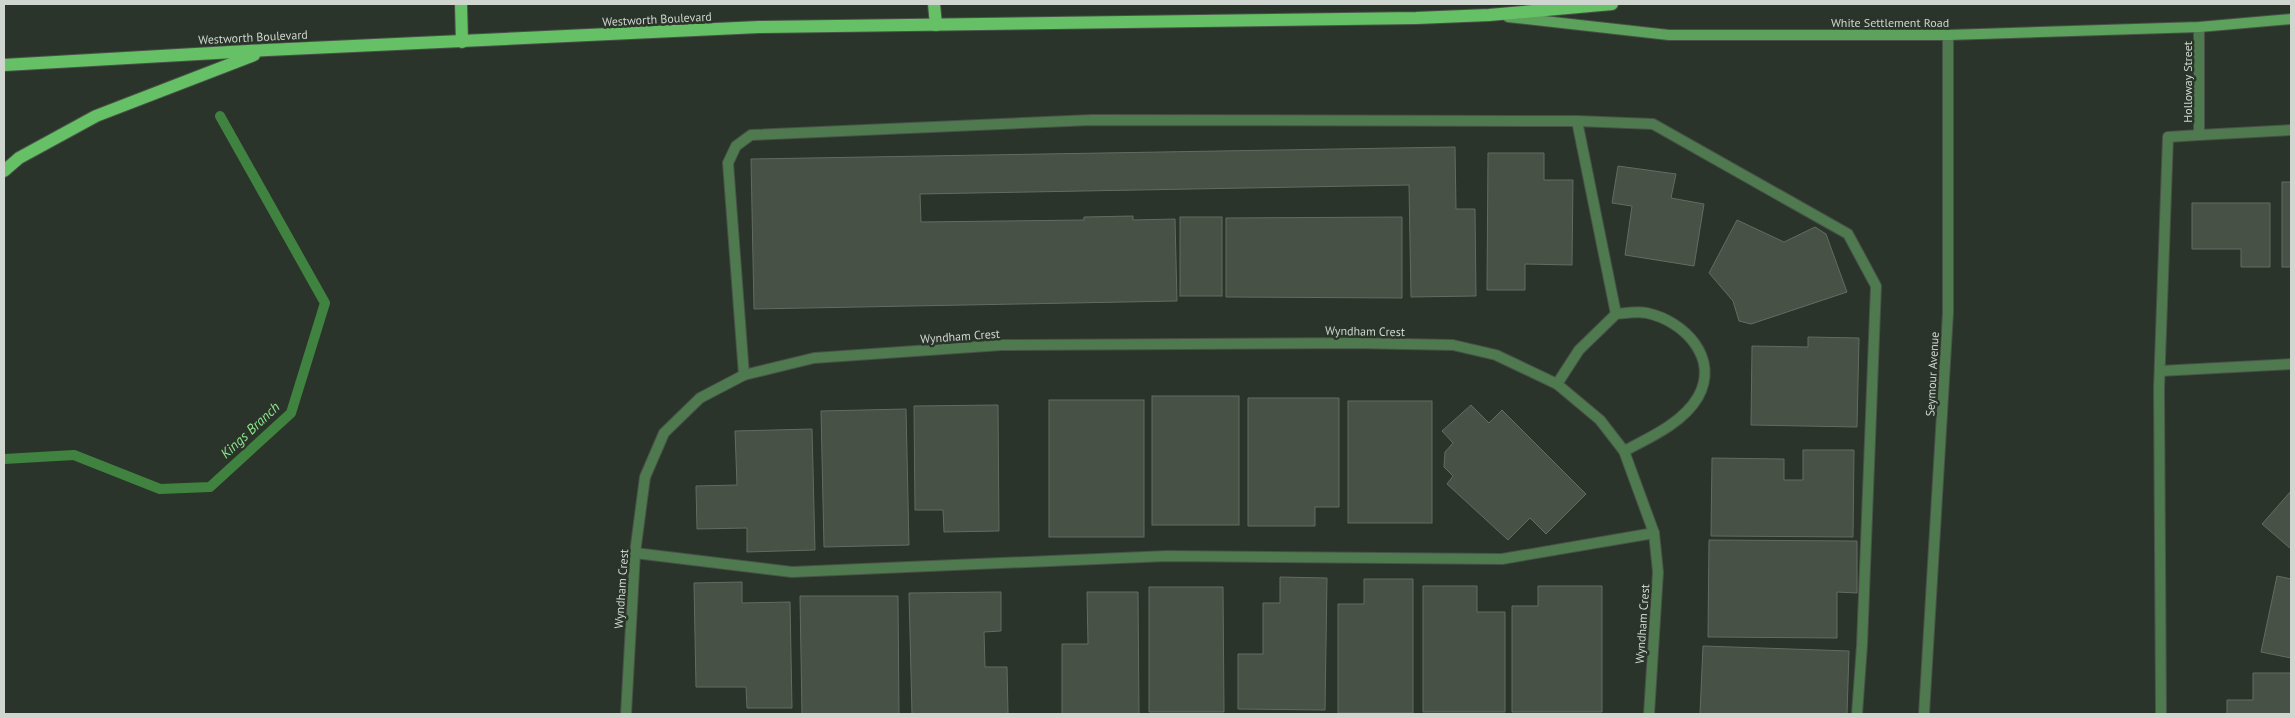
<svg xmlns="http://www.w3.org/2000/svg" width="2295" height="718" font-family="'PT Sans',sans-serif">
<rect width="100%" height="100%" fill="#2a342a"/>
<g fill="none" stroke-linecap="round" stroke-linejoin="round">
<path stroke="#408340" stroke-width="10" d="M 4,459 L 74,455 L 160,489 L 210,487 L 291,413 L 325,303 L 220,116"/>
</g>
<g fill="#475146" stroke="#626c61">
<path d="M 1455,147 L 1456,209 L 1475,209 L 1476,296 L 1411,297 L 1409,185 L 920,194 L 921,222 L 1084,220 L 1084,217 L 1133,216 L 1133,220 L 1175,219 L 1177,301 L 754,309 L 751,159 Z"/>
<path d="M 1488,153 L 1544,153 L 1544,180 L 1573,180 L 1572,265 L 1525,264 L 1525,290 L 1487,290 Z"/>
<path d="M 1618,166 L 1676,174 L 1671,198 L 1704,204 L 1694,266 L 1625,255 L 1632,206 L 1612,203 Z"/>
<rect x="2282" y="182" width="9" height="85"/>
<path d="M 2192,203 L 2270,203 L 2270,267 L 2241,267 L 2241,249 L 2192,249 Z"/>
<rect x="1180" y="217" width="42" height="79"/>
<path d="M 1402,217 L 1402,298 L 1226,297 L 1226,218 Z"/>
<path d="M 1737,220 L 1784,242 L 1815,227 L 1826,234 L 1847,292 L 1751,324 L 1739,321 L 1733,301 L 1709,273 Z"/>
<path d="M 1808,337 L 1859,338 L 1857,427 L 1751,425 L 1752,346 L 1808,347 Z"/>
<rect x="1152" y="396" width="87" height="129"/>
<path d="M 1248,398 L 1339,398 L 1339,507 L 1315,507 L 1315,526 L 1248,526 Z"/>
<rect x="1049" y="400" width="95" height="137"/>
<rect x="1348" y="401" width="84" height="122"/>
<path d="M 998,405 L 999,531 L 944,532 L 943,510 L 915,510 L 914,406 Z"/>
<path d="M 1471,405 L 1489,423 L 1502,410 L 1586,494 L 1546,534 L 1530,518 L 1508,540 L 1447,484 L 1453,476 L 1444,467 L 1445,452 L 1453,443 L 1442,431 Z"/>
<path d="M 906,409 L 909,545 L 824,547 L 821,411 Z"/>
<path d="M 812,429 L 815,550 L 747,552 L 747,528 L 697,529 L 696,486 L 737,485 L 735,431 Z"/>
<path d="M 1803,450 L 1854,450 L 1853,537 L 1711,536 L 1712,458 L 1784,459 L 1784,480 L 1803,480 Z"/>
<path d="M 2291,491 L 2291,549 L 2262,524 Z"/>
<path d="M 1709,540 L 1857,541 L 1857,593 L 1837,592 L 1837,638 L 1708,637 Z"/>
<path d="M 2277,576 L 2291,579 L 2291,658 L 2261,652 Z"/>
<path d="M 1280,577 L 1327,578 L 1325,710 L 1238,709 L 1238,654 L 1263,654 L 1263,603 L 1280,603 Z"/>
<path d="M 1364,579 L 1413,579 L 1413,713 L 1338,713 L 1338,604 L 1364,604 Z"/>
<path d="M 742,582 L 742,603 L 790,602 L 792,708 L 747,708 L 746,687 L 696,687 L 694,583 Z"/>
<path d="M 1423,586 L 1477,586 L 1477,612 L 1505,612 L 1505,712 L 1423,712 Z"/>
<path d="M 1538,586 L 1602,586 L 1602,712 L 1512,712 L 1512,606 L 1538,606 Z"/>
<path d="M 1149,587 L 1223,587 L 1224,712 L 1149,712 Z"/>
<path d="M 1001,592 L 1001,631 L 984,632 L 985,667 L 1007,667 L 1008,714 L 912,714 L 909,593 Z"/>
<path d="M 1087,592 L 1138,592 L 1139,714 L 1062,714 L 1062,644 L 1088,644 Z"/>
<path d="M 800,596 L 898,596 L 899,714 L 802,714 Z"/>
<path d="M 1703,646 L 1849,651 L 1847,714 L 1700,714 Z"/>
<path d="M 2253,673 L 2291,673 L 2291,714 L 2227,714 L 2227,700 L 2253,700 Z"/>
</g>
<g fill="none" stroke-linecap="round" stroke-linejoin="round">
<defs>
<g id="lane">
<path d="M 1577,121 L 1616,314"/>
<path d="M 2160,371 L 2291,364"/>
<path d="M 744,375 L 728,163 L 736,146 L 751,135 L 1091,120 L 1577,121 L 1653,124 L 1848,234 L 1876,286 L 1862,645 L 1857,714"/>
<path d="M 635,553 L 792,572 L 1167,556 L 1502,559 L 1654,533"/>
<path d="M 2161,714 L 2159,388 L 2168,137 L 2199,135"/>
</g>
<g id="street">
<path d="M 2199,27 L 2199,135 L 2291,130"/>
<path d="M 1557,384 L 1579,350 L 1616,314 C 1626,313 1638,311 1647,313 C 1684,321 1720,358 1698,397 C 1683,423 1649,438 1624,451"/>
<path d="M 626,714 L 635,553 L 645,477 L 664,433 L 700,398 L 744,375 L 814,358 L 1002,345 L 1354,343 L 1453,345 L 1496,355 L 1557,384 L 1600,420 L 1624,451 L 1654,533 L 1658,572 L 1649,714"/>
<path d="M 1924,714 L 1948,313 L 1948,35"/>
</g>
<path id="secondary" d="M 1508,17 L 1669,35 L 1948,35 L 2199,27 L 2291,19"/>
<g id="primary">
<path d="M 461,4 L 462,42"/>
<path d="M 934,4 L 936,25"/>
<path d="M 4,65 L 267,50 L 759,27 L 1416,18 L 1489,15 L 1612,4"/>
<path d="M 4,171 L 19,158 L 96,116 L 254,55"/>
</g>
</defs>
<use href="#lane" stroke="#485148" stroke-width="12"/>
<use href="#street" stroke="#485148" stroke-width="12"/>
<use href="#secondary" stroke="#485148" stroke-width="12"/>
<use href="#primary" stroke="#485148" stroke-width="14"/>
<use href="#lane" stroke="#4f794e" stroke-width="10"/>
<use href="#street" stroke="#4f794e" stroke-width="10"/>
<use href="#secondary" stroke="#5ca15c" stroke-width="10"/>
<use href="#primary" stroke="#66c066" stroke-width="12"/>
</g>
<g text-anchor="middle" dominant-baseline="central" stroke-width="5" stroke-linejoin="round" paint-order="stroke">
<g font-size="12" fill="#cfd5cf" stroke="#2a342a">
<text transform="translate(657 19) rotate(-3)">Westworth Boulevard</text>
<text x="1890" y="22">White Settlement Road</text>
<text transform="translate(253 37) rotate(-3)">Westworth Boulevard</text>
<text transform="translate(2187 82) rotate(-90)">Holloway Street</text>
<text transform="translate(1365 331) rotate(1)">Wyndham Crest</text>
<text transform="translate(960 336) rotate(-4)">Wyndham Crest</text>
<text transform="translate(1932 374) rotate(-87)">Seymour Avenue</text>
<text transform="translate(621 589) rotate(-86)">Wyndham Crest</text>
<text transform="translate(1642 624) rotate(-86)">Wyndham Crest</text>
</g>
<g font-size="14" font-style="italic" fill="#8de68c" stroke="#2a342a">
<text transform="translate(250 430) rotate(-43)">Kings Branch</text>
</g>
</g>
<rect width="2295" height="718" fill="none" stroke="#cfd5cf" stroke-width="10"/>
</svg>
